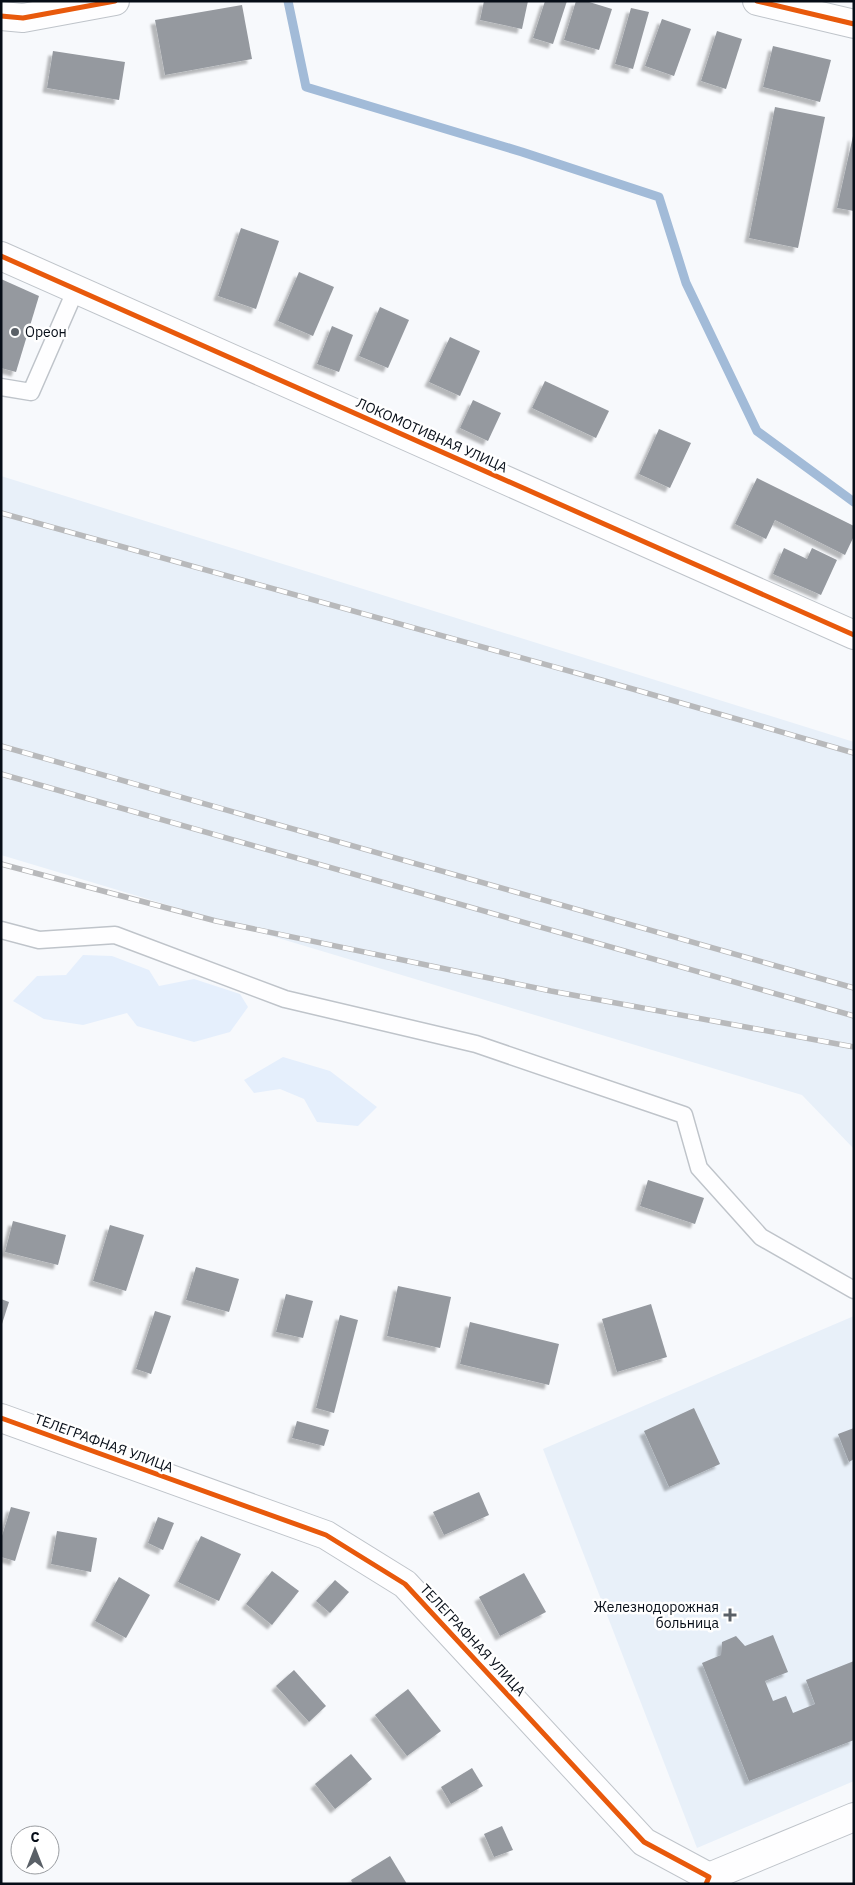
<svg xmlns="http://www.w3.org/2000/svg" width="855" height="1885" font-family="'IBM Plex Sans',sans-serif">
<defs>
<filter id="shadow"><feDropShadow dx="-4.5" dy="4.5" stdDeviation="1" flood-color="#0004"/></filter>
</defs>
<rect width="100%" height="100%" fill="#f7f9fc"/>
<g fill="#e8f0f9">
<path d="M 1,476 L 854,742 L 854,1149 L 802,1095 L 1,855 Z"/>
<path d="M 854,1316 L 854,1781 L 697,1848 L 543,1449 Z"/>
</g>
<g fill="#e5effc">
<path d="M 83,955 L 112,956 L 149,970 L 159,986 L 194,979 L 240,994 L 248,1007 L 230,1032 L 194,1042 L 137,1026 L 127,1013 L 83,1025 L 44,1019 L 13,1001 L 37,976 L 66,975 Z"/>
<path d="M 283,1057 L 330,1071 L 377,1107 L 358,1126 L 317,1122 L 304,1099 L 280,1089 L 254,1093 L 244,1080 Z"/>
</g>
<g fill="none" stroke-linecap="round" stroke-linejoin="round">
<path stroke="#a2bbd8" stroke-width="9" d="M 288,1 L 306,87 L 522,152 L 659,197 L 686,283 L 757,431 L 854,502"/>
</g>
<g fill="#95999f" filter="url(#shadow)">
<path d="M 484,1 L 528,1 L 522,29 L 480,20 Z"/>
<path d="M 545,1 L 567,1 L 553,44 L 533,38 Z"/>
<path d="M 576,1 L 586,1 L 612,9 L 599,50 L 564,40 Z"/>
<path d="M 242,5 L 252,59 L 165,75 L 155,20 Z"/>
<path d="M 631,8 L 649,12 L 633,69 L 615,64 Z"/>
<path d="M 662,19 L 691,29 L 674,76 L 645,66 Z"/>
<path d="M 717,31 L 742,39 L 726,89 L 701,81 Z"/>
<path d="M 773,46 L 831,60 L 820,102 L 763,87 Z"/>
<path d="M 53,51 L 125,62 L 119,100 L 47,88 Z"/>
<path d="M 775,107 L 825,117 L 798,248 L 749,238 Z"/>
<path d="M 853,136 L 854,137 L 854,211 L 837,208 Z"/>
<path d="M 241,228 L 279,241 L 256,309 L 218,296 Z"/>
<path d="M 299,272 L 334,287 L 313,336 L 278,321 Z"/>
<path d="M 1,279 L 39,296 L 16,372 L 1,368 Z"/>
<path d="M 380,307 L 409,320 L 388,368 L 359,356 Z"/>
<path d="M 332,326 L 353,335 L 339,372 L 317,364 Z"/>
<path d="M 450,337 L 480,351 L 460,396 L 429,382 Z"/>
<path d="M 545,381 L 609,411 L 596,438 L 532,408 Z"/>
<path d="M 473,400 L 501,413 L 488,441 L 460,428 Z"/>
<path d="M 659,429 L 691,443 L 670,488 L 639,474 Z"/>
<path d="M 757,478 L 854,526 L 854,536 L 845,555 L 775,520 L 766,539 L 735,524 Z"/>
<path d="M 784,548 L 807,559 L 812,548 L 837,560 L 821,595 L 773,574 Z"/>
<path d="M 648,1180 L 704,1198 L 695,1224 L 640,1206 Z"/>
<path d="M 13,1221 L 66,1235 L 58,1265 L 5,1252 Z"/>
<path d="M 110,1225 L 144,1235 L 126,1291 L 93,1281 Z"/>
<path d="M 196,1267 L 239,1279 L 229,1312 L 186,1300 Z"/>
<path d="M 398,1286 L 451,1297 L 440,1348 L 387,1336 Z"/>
<path d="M 286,1294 L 313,1301 L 303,1338 L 276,1332 Z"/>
<path d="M 1,1299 L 9,1302 L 2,1324 L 1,1324 Z"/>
<path d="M 651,1304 L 667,1357 L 617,1372 L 602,1319 Z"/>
<path d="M 155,1311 L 171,1316 L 151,1374 L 136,1369 Z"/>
<path d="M 340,1315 L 358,1320 L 334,1413 L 316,1408 Z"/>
<path d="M 470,1322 L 559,1344 L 549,1385 L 460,1364 Z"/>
<path d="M 694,1408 L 720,1464 L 669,1487 L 644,1431 Z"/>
<path d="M 297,1421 L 329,1430 L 324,1446 L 292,1438 Z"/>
<path d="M 854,1428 L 854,1459 L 849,1462 L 838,1434 Z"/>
<path d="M 479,1492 L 489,1515 L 444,1535 L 433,1512 Z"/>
<path d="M 11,1507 L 30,1512 L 15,1561 L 1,1557 L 1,1539 Z"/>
<path d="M 158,1517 L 174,1523 L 163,1550 L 148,1543 Z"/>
<path d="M 57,1531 L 97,1538 L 91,1572 L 51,1564 Z"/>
<path d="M 201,1536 L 241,1554 L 219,1601 L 178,1582 Z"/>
<path d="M 272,1571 L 299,1591 L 272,1625 L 246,1604 Z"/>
<path d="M 524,1573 L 546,1612 L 500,1636 L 479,1597 Z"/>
<path d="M 119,1577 L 150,1595 L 126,1638 L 95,1621 Z"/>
<path d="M 335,1580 L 349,1592 L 330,1613 L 316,1601 Z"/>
<path d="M 773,1635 L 788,1672 L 765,1681 L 773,1701 L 786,1696 L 793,1713 L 815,1704 L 806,1680 L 854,1661 L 854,1740 L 749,1781 L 702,1663 L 721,1655 L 722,1642 L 736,1636 L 745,1646 Z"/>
<path d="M 294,1670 L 326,1706 L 309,1722 L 276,1686 Z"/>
<path d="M 408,1689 L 441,1731 L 407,1756 L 375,1715 Z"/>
<path d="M 351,1754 L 372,1779 L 335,1809 L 315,1784 Z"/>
<path d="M 472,1768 L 483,1786 L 451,1804 L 441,1787 Z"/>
<path d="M 502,1826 L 513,1850 L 494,1857 L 484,1834 Z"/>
<path d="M 390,1856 L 407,1884 L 353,1884 L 351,1880 Z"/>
</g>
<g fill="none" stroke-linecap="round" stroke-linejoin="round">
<defs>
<g id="lane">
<path d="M 1,387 L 31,392 L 76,289"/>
<path d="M 1,930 L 39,940 L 115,935 L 285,999 L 476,1044 L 684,1115 L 699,1168 L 761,1237 L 854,1290"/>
</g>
<g id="street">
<path d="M 757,1 L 854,24"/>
<path d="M 1,16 L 23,18 L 115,1"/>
<path d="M 1,256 L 854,635"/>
<path d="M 1,1418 L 326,1535 L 405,1584 L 644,1842 L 709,1877 L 706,1884"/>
<path d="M 709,1877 L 854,1817"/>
</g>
</defs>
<use href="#lane" stroke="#bfc4ca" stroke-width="19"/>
<use href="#street" stroke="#bfc4ca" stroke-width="30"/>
<use href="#lane" stroke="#fefeff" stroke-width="16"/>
<use href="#street" stroke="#fefeff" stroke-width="28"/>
<defs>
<g id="rail">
<path d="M 1,513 L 605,681 L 854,753"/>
<path d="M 1,746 L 854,988"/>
<path d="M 1,774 L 854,1016"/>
<path d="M 1,864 L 216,921 L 551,991 L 854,1047"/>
</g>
</defs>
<use href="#rail" stroke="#b8b9bb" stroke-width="5.5"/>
<use href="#rail" stroke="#fff" stroke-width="4" stroke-dasharray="11" stroke-linecap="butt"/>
<defs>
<g id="cycleway">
<path d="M 757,1 L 854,24"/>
<path d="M 1,16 L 23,18 L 115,1"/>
<path d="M 1,256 L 854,635"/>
<path d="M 1,1418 L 326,1535 L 405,1584 L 644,1842 L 709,1877 L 706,1884"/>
</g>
</defs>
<use href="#cycleway" stroke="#fff" stroke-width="8"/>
<use href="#cycleway" stroke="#e8590c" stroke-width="5"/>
</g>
<g fill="#5a6067" stroke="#fff" stroke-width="2">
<circle cx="15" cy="332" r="5"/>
<path d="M727.5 1607.5h5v5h5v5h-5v5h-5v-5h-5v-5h5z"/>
</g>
<g text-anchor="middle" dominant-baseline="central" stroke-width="5" stroke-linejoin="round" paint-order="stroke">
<g font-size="14" fill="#060d17" stroke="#fff" text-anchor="start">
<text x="25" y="332">Ореон</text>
<text x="719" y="1607" text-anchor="end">Железнодорожная<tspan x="719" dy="16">больница</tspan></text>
</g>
<g font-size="14" fill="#060d17" stroke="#fff">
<text transform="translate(432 435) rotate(24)">ЛОКОМОТИВНАЯ УЛИЦА</text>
<text transform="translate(104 1443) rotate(20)">ТЕЛЕГРАФНАЯ УЛИЦА</text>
<text transform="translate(473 1640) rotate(47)">ТЕЛЕГРАФНАЯ УЛИЦА</text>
</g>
</g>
<rect width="855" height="1885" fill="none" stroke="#060d17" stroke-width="5"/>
<g transform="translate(35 1850)"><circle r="24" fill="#ffffff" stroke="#9b9ea2"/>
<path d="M0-4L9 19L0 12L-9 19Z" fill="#5a6067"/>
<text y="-8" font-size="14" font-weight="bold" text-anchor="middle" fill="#060d17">С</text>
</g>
</svg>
